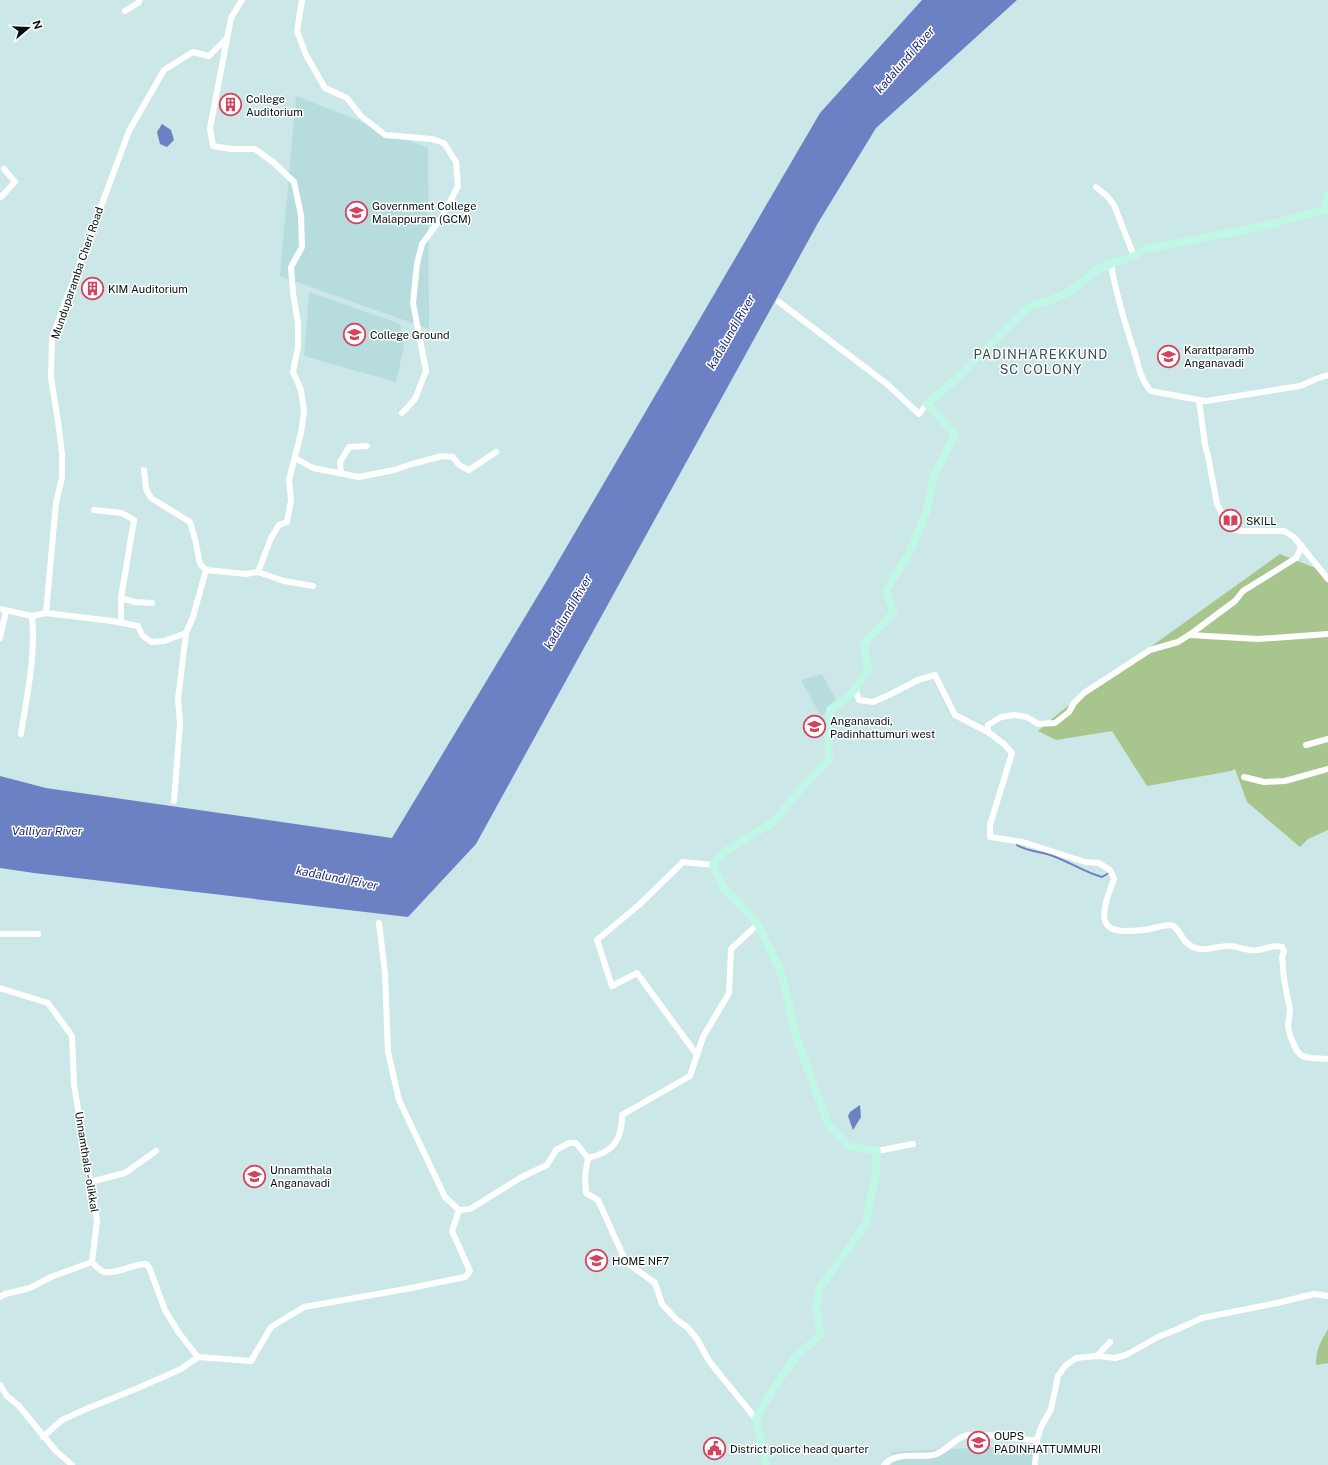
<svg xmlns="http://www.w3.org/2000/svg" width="1328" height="1465" font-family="'Public Sans',sans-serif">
<rect width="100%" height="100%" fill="#cbe7e8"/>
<g fill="#b6dcdd">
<path d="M 296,96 L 428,148 L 429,329 L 280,276 Z"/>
<path d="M 309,292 L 400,324 L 404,346 L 396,382 L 304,356 Z"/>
<path d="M 822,674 L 837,702 L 821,716 L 801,680 Z"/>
<path d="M 1034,1445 L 1034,1465 L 891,1465 L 892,1452 Z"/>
</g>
<g fill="#a8c58d">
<path d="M 1280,554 L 1318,569 L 1328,577 L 1328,830 L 1308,839 L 1300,847 L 1247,802 L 1235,769 L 1231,771 L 1147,786 L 1112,731 L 1056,740 L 1038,731 L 1064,709 Z"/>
<path d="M 1328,1329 L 1328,1363 L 1316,1365 C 1316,1349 1320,1343 1328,1329 Z"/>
</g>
<g fill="#6c81c4">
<path d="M 922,0 L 1017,0 L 876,128 L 818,223 L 476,844 L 408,917 L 34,873 L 0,868 L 0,776 L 46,788 L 392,838 L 552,572 L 820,113 Z"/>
<path d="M 162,124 L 171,130 L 174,140 L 167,147 L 160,144 L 157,132 Z"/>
<path d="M 860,1105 L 861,1117 L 853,1130 L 848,1116 L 850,1112 Z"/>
</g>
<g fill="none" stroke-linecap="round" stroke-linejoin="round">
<path stroke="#6c81c4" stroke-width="2" d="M 1017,845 C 1026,851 1037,851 1047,854 C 1067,860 1083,872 1102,877 L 1109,873"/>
<g stroke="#fff" stroke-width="6">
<path d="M 302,0 L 297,31 L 306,55 L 325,88 L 347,98 L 361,116 L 385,135 L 432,139 L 444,143 L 456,162 L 458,186 L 442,217 L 422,244 L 417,264 L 413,303 L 426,371 L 415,399 L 402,413"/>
<path d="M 125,11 L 138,3 L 140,0"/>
<path d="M 1096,187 L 1107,196 L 1114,205 L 1134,256"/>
<path d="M 0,196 L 1,197 L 15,182 L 4,169"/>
<path d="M 1111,264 C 1116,295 1125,324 1135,354 C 1138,366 1142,382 1151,391 L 1199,400 L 1205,445 L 1208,456 L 1217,504 L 1230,529 L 1241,531 L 1284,531 L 1294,537 L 1328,579"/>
<path d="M 779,302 L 887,384 L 919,414 L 927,404"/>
<path d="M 1199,400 L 1206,401 L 1300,386 L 1316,379 L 1328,375"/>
<path d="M 295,458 L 313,468 L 359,477 L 394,470 L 412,464 L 442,456 L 453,457 L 459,465 L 469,470 L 496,452"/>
<path d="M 144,470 L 146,489 L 151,498 L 190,522 L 195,539 L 200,564 L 206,570"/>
<path d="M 341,473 L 340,462 L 349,447 L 367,446"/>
<path d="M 94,510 L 122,513 L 134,520 L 121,598 L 121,623"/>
<path d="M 258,572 L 284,581 L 313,586"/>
<path d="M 121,598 L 135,602 L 152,603"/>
<path d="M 0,609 L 32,616 L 46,613 L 112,621 L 138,626 L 142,635 L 151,642 L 164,641 L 186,633 L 193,617 L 206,570 L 246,574 L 258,572 L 271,538 L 279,525 L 287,522 L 291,500 L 289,480 L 301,433 L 304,411 L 301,390 L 293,372 L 298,347 L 298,323 L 293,293 L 291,267 L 302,247 L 301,215 L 294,182 L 273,162 L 255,149 L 231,149 L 213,146 L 210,128 L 231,18 L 242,0"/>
<path d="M 46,613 L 56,503 L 62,477 L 62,454 L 58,421 L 51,378 L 52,338 L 129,131 L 164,70 L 193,52 L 209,56 L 227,38"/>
<path d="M 1191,634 L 1190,635 L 1258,639 L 1328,634"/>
<path d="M 0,638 L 6,611"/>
<path d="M 855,689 L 859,700 L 873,702 L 891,694 L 918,680 L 935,675 L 955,715 L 988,732 L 1004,744 L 1012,753 L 990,825 L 990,837 L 1023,842 L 1085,862 L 1099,863 L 1110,870 L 1114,879 C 1097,923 1098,937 1150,929 C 1157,927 1164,925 1171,925 C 1182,928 1180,946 1200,949 C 1210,950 1221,945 1231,946 C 1240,947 1249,952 1258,950 C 1267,949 1273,944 1282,947 L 1284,951 L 1282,957 L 1284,979 L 1290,1010 L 1288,1026 L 1290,1036 L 1297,1051 L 1302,1056 L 1310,1058 L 1328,1059"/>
<path d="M 988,732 L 988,725 L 1001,717 L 1014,715 L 1027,717 L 1038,724 L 1055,723 L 1069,712 L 1074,703 L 1084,693 L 1150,650 L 1178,642 L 1192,633 L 1235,601 L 1243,591 L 1296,558 L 1300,550 L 1301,545"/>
<path d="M 21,734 C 27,695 36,655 32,616"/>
<path d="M 1306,745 L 1328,739"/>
<path d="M 1244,777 L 1264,782 L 1285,781 L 1328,769"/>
<path d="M 174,801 L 180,723 L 178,699 L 186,633"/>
<path d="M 379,923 L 385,973 L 388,1052 L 399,1100 L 445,1197 L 459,1210 L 470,1209 L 520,1178 L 547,1165 L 556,1150 L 569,1143 L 576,1143 L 588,1158"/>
<path d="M 0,934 L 38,934"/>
<path d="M 0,988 L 48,1003 L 72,1036 L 74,1085 L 97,1221 L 92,1262 C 94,1264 96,1267 99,1269 C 110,1279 133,1263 146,1264 L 149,1267 L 165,1310 L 179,1333 L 198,1357"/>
<path d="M 697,1055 L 637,973 L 612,986 L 597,940 L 640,904 L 683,862 L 713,865"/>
<path d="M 877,1151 L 913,1144"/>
<path d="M 90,1182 L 125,1173 L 156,1151"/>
<path d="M 0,1297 L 5,1294 L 30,1288 L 51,1277 L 92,1262"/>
<path d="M 1097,1356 L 1110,1342"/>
<path d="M 0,1385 L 7,1396 L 18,1405 L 56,1451 L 72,1465"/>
<path d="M 756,1419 L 709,1361 L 697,1339 L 687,1327 L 677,1320 L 662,1304 L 655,1283 L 626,1262 L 598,1200 L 586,1193 L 585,1176 L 588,1158 C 613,1152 622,1141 622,1115 L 690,1076 L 703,1037 L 729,993 L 731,949 L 758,924"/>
<path d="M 43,1437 L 62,1420 L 86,1409 L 138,1388 L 181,1369 L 198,1357 L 251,1361 L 271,1327 L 304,1307 L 406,1289 L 465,1277 L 470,1271 L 452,1231 L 459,1210"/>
<path d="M 884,1465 C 897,1451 916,1458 933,1455 C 945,1453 953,1440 964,1436 C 979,1431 1019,1440 1037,1440"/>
<path d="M 1035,1465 L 1037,1440 L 1041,1427 L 1051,1409 L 1058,1376 L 1065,1366 L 1076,1358 L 1097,1356 L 1115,1358 L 1126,1355 L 1158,1337 L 1178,1329 L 1202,1318 L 1277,1303 L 1314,1294 L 1328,1296"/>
</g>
<path stroke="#c1f7e6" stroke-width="8" d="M 766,1465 L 756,1419 L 773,1389 L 797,1355 L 821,1335 L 816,1307 L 820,1288 L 866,1223 L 876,1172 L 877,1151 L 849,1146 L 828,1124 L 795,1034 L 788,1000 L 780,970 L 758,924 L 724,888 L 713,865 L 723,853 L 776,820 L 799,791 L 829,759 L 828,732 L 830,710 L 851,694 L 868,671 L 864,643 L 894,612 L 886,591 L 908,555 L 926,513 L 934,476 L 955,434 L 927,404 L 956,379 L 1022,313 L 1032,306 L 1048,301 L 1069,292 L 1097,270 L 1111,264 L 1134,256 L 1146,249 L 1260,227 L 1324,210 L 1328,194"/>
</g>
<defs>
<symbol id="building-ring" viewBox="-11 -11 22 22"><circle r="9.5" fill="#fff" stroke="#d3435d" stroke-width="1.5"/><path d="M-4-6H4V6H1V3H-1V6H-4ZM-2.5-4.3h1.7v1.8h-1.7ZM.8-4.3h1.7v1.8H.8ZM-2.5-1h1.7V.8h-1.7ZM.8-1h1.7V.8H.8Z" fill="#d3435d"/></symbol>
<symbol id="university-ring" viewBox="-11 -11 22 22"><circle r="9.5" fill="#fff" stroke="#d3435d" stroke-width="1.5"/><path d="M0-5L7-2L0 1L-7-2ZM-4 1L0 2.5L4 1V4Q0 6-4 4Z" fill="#d3435d"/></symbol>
<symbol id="school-ring" viewBox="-11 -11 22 22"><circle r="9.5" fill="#fff" stroke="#d3435d" stroke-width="1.5"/><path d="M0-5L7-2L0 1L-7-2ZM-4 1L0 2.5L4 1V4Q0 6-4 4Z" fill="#d3435d"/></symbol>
<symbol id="library-ring" viewBox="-11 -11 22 22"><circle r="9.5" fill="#fff" stroke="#d3435d" stroke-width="1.5"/><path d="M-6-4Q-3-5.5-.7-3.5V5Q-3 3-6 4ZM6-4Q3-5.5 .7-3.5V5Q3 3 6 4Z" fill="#d3435d"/></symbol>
<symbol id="civic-ring" viewBox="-11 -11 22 22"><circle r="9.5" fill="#fff" stroke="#d3435d" stroke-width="1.5"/><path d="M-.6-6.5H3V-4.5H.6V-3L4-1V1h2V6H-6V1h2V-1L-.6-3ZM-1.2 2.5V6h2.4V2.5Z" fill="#d3435d"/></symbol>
</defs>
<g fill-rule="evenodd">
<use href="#building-ring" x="218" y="92" width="25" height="25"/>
<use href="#university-ring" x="344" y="200" width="25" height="25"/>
<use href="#building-ring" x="80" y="276" width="25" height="25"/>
<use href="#university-ring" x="342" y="322" width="25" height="25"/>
<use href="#school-ring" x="1156" y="344" width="25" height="25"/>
<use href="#library-ring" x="1218" y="508" width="25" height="25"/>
<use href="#school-ring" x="802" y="714" width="25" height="25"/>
<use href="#school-ring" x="242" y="1164" width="25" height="25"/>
<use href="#school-ring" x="584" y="1248" width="25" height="25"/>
<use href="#school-ring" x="966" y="1430" width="25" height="25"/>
<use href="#civic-ring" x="702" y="1436" width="25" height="25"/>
</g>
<g text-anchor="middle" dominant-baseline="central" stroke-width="3" stroke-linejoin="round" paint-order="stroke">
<g font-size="11" fill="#060f0f" stroke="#fff" text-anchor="start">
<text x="246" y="99">College<tspan x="246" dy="13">Auditorium</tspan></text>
<text x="372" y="206">Government College<tspan x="372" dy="13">Malappuram (GCM)</tspan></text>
<text x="108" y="289">KIM Auditorium</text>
<text x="370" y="335">College Ground</text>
<text x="1184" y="350">Karattparamb<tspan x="1184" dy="13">Anganavadi</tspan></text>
<text x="1246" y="521">SKILL</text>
<text x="830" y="721">Anganavadi,<tspan x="830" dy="13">Padinhattumuri west</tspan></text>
<text x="270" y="1170">Unnamthala<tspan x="270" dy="13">Anganavadi</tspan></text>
<text x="612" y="1261">HOME NF7</text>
<text x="994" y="1436">OUPS<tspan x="994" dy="13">PADINHATTUMMURI</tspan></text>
<text x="730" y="1449">District police head quarter</text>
</g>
<g font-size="11" fill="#060f0f" stroke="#fff">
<text transform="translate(77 273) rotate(-71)">Munduparamba Cheri Road</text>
<text transform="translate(87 1162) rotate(81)">Unnamthala - olikkal</text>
</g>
<g font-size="12" font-style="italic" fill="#1c2a79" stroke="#fff">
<text transform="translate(905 60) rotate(-49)">kadalundi River</text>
<text transform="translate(731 332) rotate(-60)">kadalundi River</text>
<text transform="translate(568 612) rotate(-60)">kadalundi River</text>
<text x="47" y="831">Valliyar River</text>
<text transform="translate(337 878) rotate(11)">kadalundi River</text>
</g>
<g font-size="13" letter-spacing="1" fill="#385051" stroke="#fff">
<text x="1041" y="354">PADINHAREKKUND<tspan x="1041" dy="15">SC COLONY</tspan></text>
</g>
</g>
<g transform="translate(28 28) rotate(71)" stroke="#ffffff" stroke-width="3" paint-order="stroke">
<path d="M0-3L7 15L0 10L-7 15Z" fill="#060f0f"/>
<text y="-6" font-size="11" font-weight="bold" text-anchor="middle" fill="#060f0f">N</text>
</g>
</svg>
